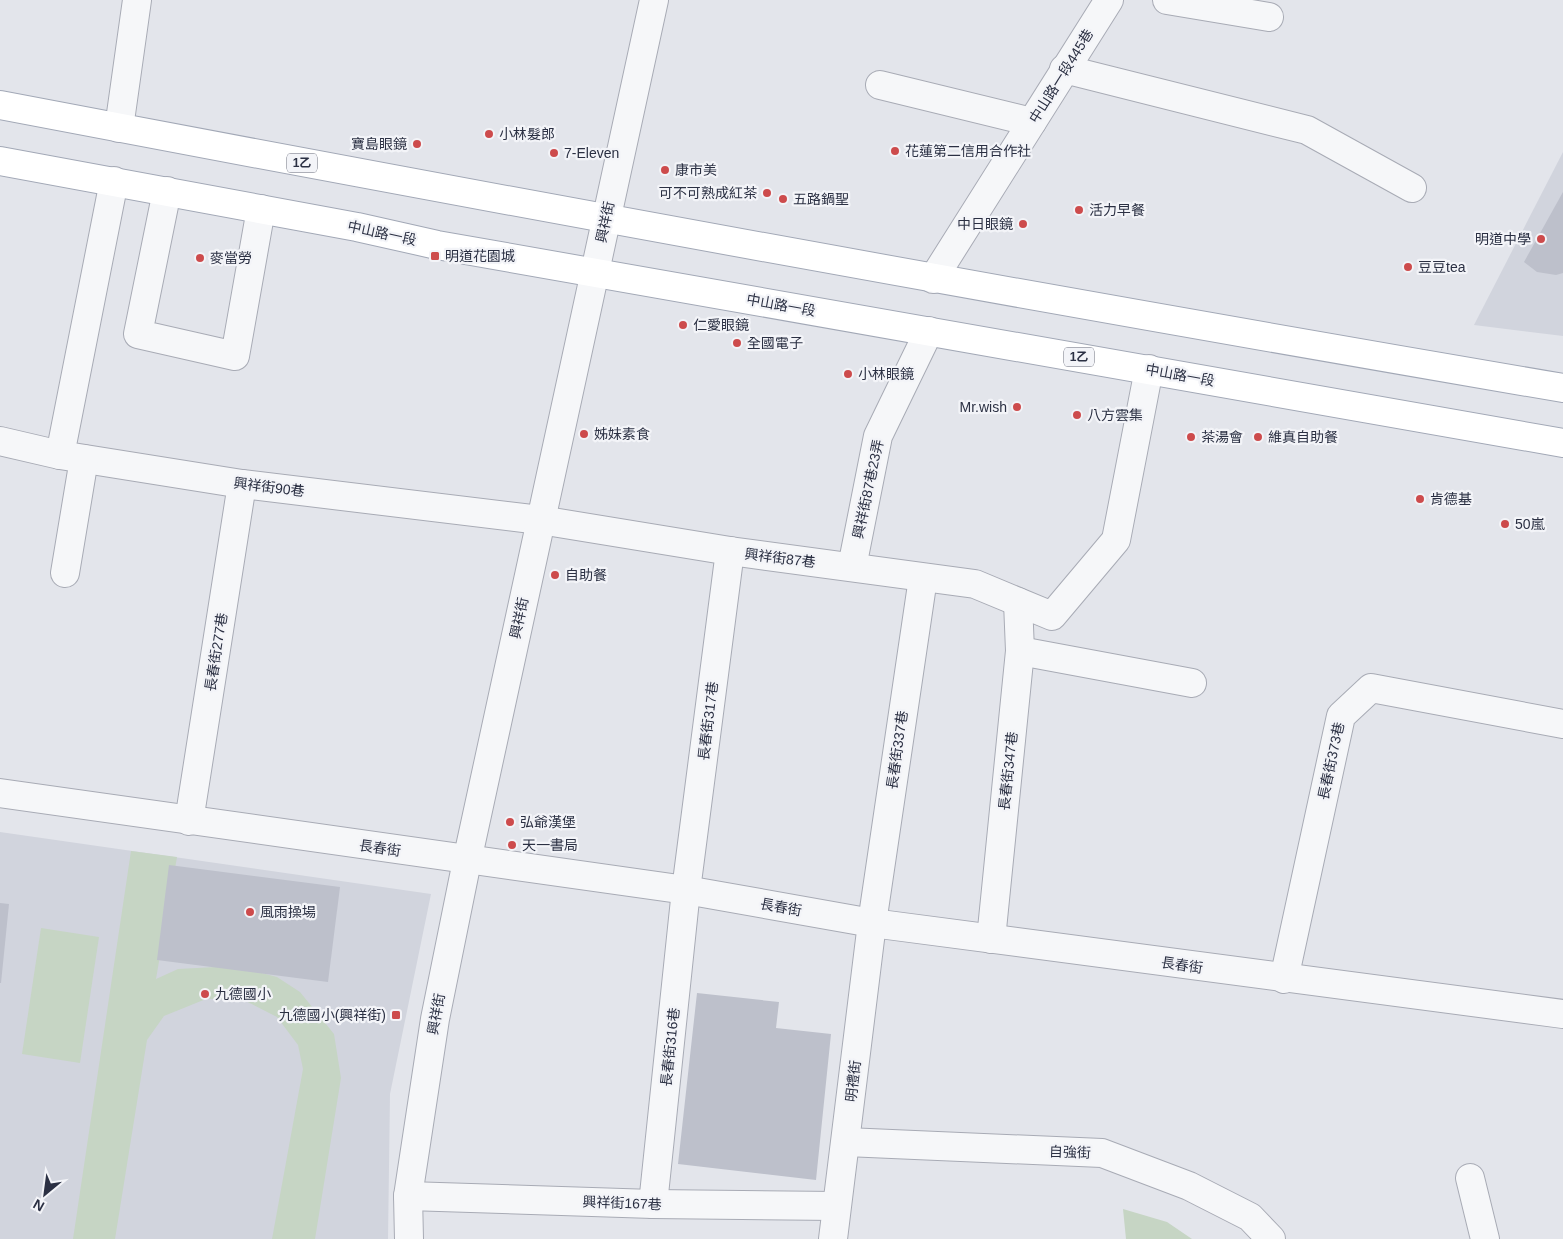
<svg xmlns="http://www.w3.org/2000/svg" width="1563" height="1239" font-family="Helvetica,'Noto Sans TC',sans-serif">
<rect width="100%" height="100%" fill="#e3e5eb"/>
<g fill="#d1d4dd">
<path d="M 1563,152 L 1563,336 L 1474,325 Z"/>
<path d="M 0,832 L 431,894 L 390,1094 L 388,1239 L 0,1239 Z"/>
</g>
<g fill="#c6d5c4">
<path d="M 131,851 L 177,857 L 156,979 L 178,969 L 235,966 L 277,977 L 300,992 L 334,1034 L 341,1078 L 315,1239 L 272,1239 L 303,1069 L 298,1045 L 277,1017 L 242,999 L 206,999 L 164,1016 L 147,1040 L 115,1239 L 73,1239 Z"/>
<path d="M 41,928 L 99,937 L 80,1063 L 22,1054 Z"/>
<path d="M 1123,1209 L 1167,1222 L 1192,1239 L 1126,1239 Z"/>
</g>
<g fill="#bdc0cb">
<path d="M 1563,192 L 1563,273 L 1556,275 L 1537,272 L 1524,262 Z"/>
<path d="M 169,865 L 340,887 L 328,982 L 157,960 Z"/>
<path d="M 0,903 L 9,904 L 1,983 L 0,983 Z"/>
<path d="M 697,993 L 779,1002 L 776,1028 L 831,1034 L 816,1180 L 678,1164 Z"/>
</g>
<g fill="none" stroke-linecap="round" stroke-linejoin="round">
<defs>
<g id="minor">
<path d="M 1167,0 L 1269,17"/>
<path d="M 1064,69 L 1307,130 L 1412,188"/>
<path d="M 880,85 L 1032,122"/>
<path d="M 119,128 L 137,0"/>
<path d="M 167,191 L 138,334 L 235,356 L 261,209"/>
<path d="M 933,279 L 1109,0"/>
<path d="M 0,441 L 60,455 L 242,484 L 540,520 L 730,551 L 975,584 L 1052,616 L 1116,540 L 1149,369"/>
<path d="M 60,455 L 114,181"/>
<path d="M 852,567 L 878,436 L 929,331"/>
<path d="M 65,573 L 84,459"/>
<path d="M 1020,651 L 1192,683"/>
<path d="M 0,793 L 686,890 L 872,923 L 1563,1014"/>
<path d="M 189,821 L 242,484"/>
<path d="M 991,939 L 1020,651 L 1018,602"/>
<path d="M 1284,979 L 1341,716 L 1371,688 L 1563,724"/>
<path d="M 846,1142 L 1102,1153 L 1189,1186 L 1250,1217 L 1271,1239"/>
<path d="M 1470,1178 L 1485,1239"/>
<path d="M 408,1196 L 653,1204 L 836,1206"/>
<path d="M 653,1204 L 686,890 L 730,551"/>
<path d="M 409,1239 L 408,1196 L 435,1019 L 467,861 L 654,0"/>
<path d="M 833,1239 L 872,923 L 923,578"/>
</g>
<g id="major">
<path d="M 0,105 C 520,204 1041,299 1563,388"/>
<path d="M 0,161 L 357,227 L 437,245 L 1563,443"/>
</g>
</defs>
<use href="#minor" stroke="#a8abb5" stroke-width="30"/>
<use href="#major" stroke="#a2a8b6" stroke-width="30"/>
<use href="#minor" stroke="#f6f7f9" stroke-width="28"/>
<use href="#major" stroke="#fff" stroke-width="28"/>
</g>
<g fill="#cd4b4c" stroke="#f3f4f8" stroke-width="2">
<circle cx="489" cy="134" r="5"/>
<circle cx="417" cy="144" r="5"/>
<circle cx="895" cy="151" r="5"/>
<circle cx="554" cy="153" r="5"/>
<circle cx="665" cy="170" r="5"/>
<circle cx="767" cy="193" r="5"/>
<circle cx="783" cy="199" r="5"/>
<circle cx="1079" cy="210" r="5"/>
<circle cx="1023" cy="224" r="5"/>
<circle cx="1541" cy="239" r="5"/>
<rect x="430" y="251" width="10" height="10" rx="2.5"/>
<circle cx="200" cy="258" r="5"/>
<circle cx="1408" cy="267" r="5"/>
<circle cx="683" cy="325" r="5"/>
<circle cx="737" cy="343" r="5"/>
<circle cx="848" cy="374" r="5"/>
<circle cx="1017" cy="407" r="5"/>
<circle cx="1077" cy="415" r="5"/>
<circle cx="584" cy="434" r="5"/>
<circle cx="1191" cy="437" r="5"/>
<circle cx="1258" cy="437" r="5"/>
<circle cx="1420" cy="499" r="5"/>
<circle cx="1505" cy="524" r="5"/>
<circle cx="555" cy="575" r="5"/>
<circle cx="510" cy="822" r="5"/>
<circle cx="512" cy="845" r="5"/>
<circle cx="250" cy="912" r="5"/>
<circle cx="205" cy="994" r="5"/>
<rect x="391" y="1010" width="10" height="10" rx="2.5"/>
</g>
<g text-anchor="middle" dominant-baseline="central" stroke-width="4.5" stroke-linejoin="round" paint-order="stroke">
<g fill="#f3f4f8" stroke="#676b79" stroke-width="1">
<rect x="287" y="153.5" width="30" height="19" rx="4"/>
<rect x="1064" y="347.5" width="30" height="19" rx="4"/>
</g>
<g font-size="12" font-weight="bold" fill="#2b3043">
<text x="302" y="163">1乙</text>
<text x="1079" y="357">1乙</text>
</g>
<g font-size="14" fill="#2b3043" stroke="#f3f4f8">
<text transform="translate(1061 76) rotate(-58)">中山路一段445巷</text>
<text transform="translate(605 222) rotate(-78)">興祥街</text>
<text transform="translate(382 233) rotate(12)">中山路一段</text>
<text transform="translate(781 305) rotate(10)">中山路一段</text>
<text transform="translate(1180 375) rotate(10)">中山路一段</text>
<text transform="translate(269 487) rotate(7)">興祥街90巷</text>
<text transform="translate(868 489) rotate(-78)">興祥街87巷23弄</text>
<text transform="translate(780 558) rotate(7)">興祥街87巷</text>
<text transform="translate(519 618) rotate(-78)">興祥街</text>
<text transform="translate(216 652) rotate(-81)">長春街277巷</text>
<text transform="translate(708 721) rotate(-83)">長春街317巷</text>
<text transform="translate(897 750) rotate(-82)">長春街337巷</text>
<text transform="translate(1331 761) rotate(-78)">長春街373巷</text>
<text transform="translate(1008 771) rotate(-84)">長春街347巷</text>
<text transform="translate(380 848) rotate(8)">長春街</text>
<text transform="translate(781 907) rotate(10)">長春街</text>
<text transform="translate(1182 965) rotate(8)">長春街</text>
<text transform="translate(436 1014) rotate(-80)">興祥街</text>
<text transform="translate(670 1047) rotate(-84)">長春街316巷</text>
<text transform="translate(853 1081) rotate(-83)">明禮街</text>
<text transform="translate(1070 1152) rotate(2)">自強街</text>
<text transform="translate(622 1203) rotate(2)">興祥街167巷</text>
</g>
<g font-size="14" fill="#2b3043" stroke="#f3f4f8" text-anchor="start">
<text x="499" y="134">小林髮郎</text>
<text x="407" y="144" text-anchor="end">寶島眼鏡</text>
<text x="905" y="151">花蓮第二信用合作社</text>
<text x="564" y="153">7-Eleven</text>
<text x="675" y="170">康市美</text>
<text x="757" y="193" text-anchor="end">可不可熟成紅茶</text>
<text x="793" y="199">五路鍋聖</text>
<text x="1089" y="210">活力早餐</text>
<text x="1013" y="224" text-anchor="end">中日眼鏡</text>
<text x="1531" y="239" text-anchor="end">明道中學</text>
<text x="445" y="256">明道花園城</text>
<text x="210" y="258">麥當勞</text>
<text x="1418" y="267">豆豆tea</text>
<text x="693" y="325">仁愛眼鏡</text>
<text x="747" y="343">全國電子</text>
<text x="858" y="374">小林眼鏡</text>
<text x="1007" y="407" text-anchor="end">Mr.wish</text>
<text x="1087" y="415">八方雲集</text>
<text x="594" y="434">姊妹素食</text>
<text x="1201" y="437">茶湯會</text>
<text x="1268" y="437">維真自助餐</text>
<text x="1430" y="499">肯德基</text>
<text x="1515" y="524">50嵐</text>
<text x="565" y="575">自助餐</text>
<text x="520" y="822">弘爺漢堡</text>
<text x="522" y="845">天一書局</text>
<text x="260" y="912">風雨操場</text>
<text x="215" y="994">九德國小</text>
<text x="386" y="1015" text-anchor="end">九德國小(興祥街)</text>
</g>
</g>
<g transform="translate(45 1194) rotate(209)" stroke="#f3f4f8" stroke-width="4" paint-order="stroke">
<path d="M0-4L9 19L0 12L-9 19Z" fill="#2b3043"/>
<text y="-8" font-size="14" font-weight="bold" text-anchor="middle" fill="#2b3043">N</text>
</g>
</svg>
